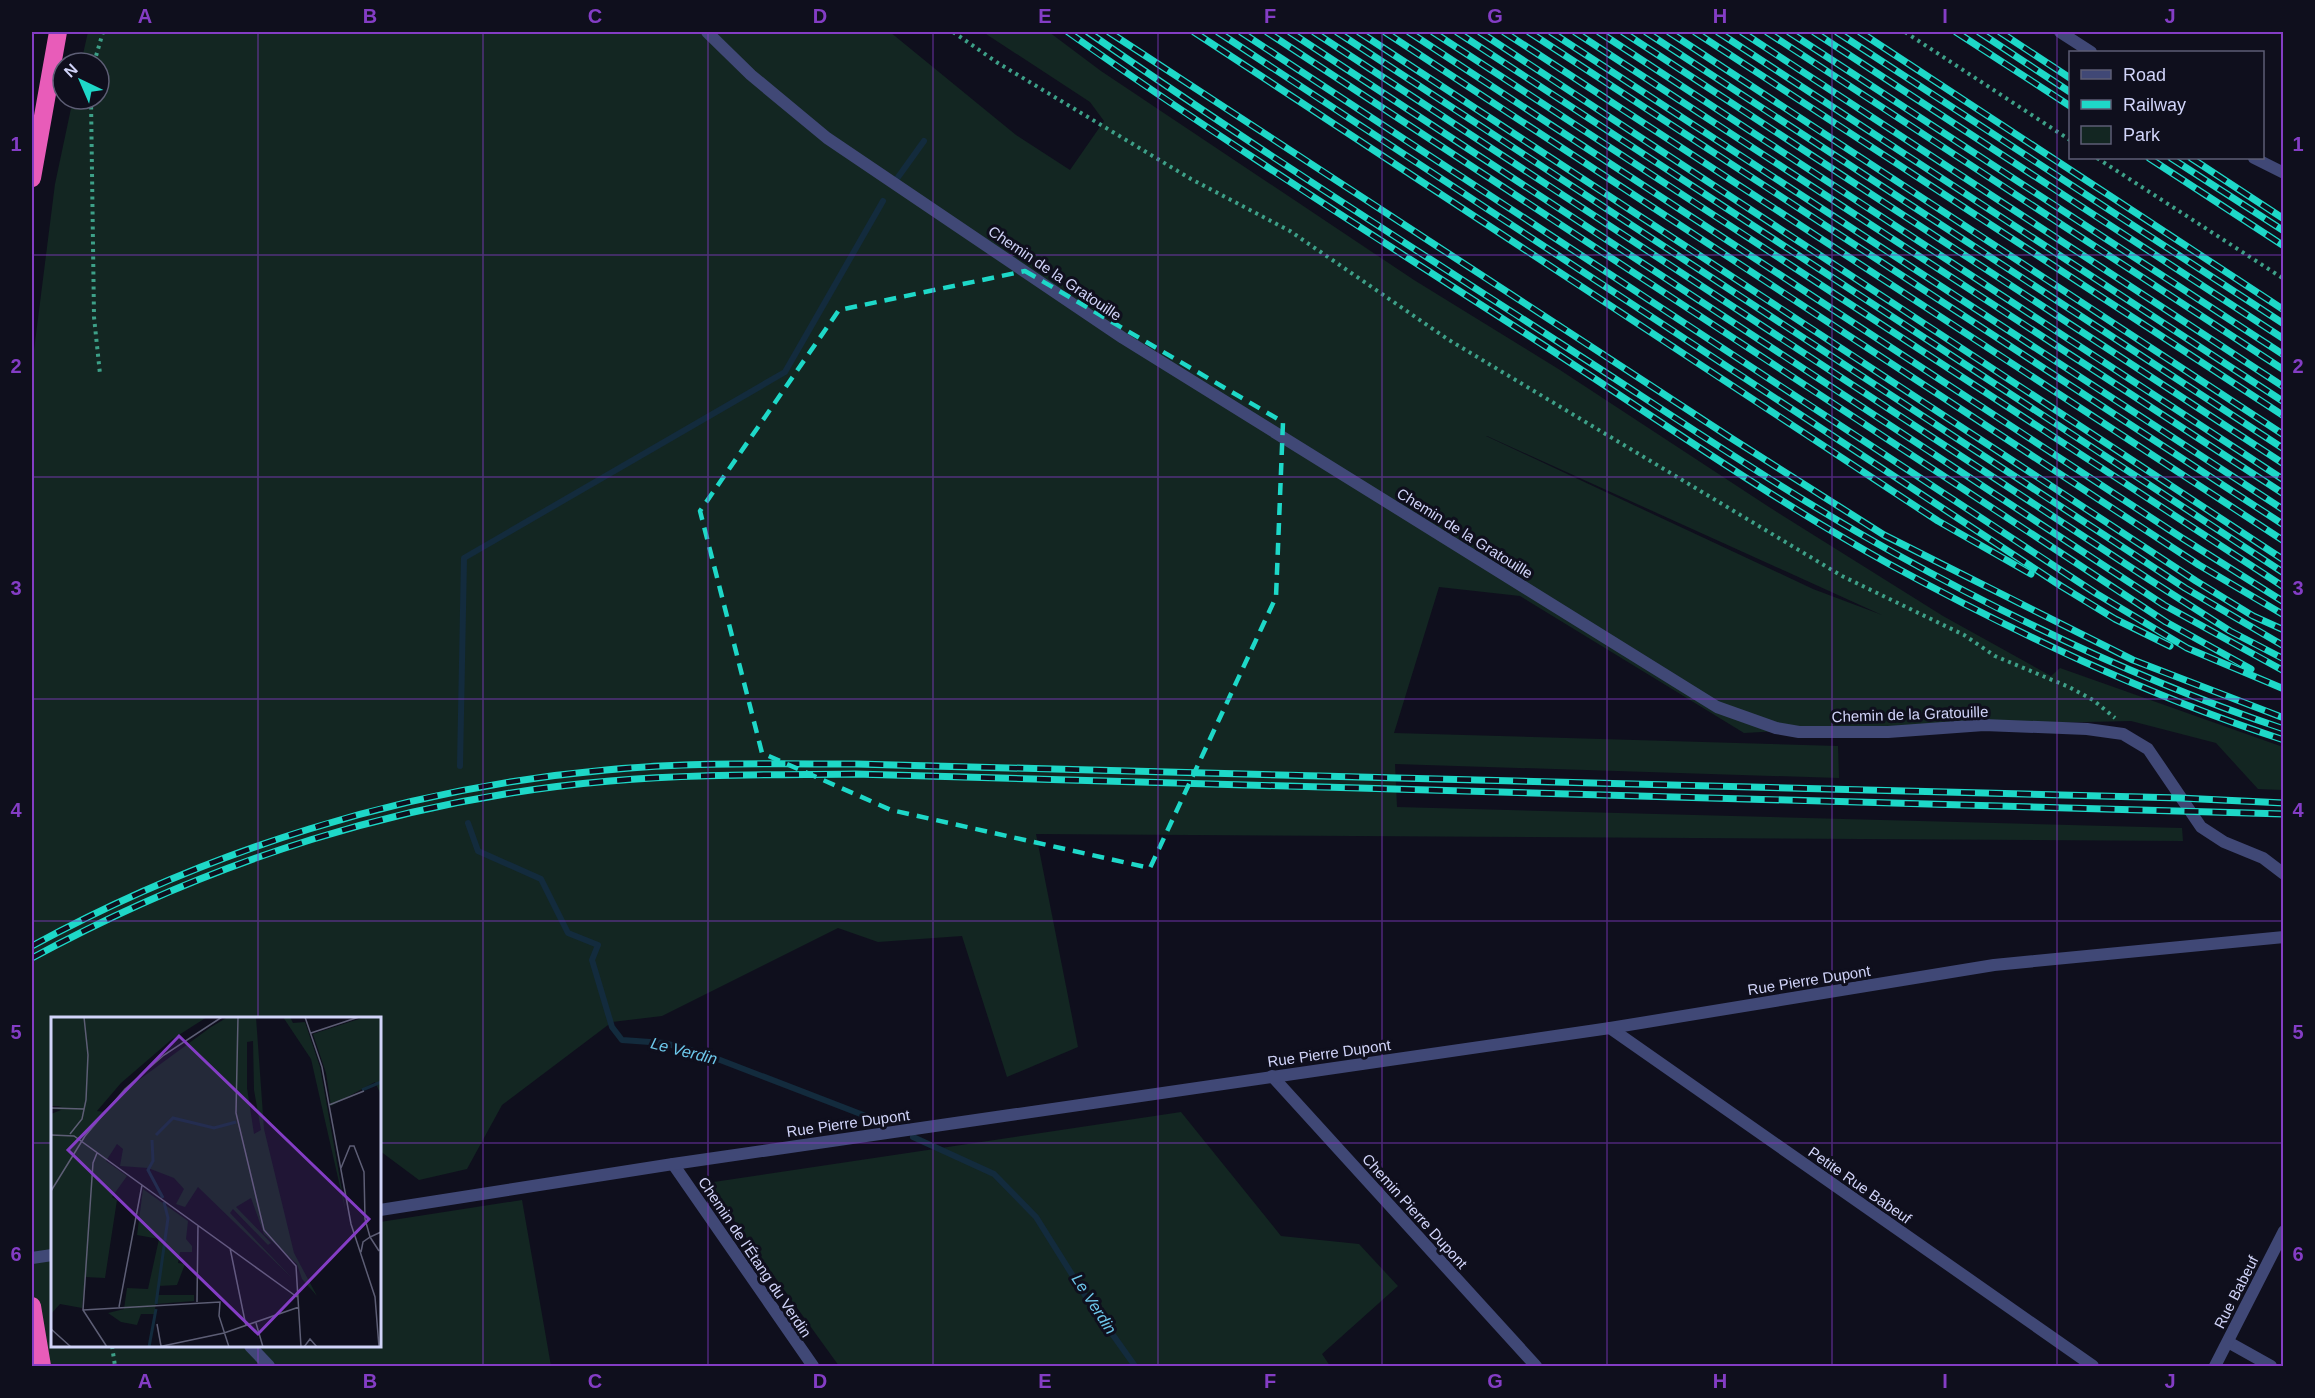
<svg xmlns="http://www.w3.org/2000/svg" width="2315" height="1398" font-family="Arial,sans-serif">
<rect width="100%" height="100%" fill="#0f0f1d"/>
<g fill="#132622" fill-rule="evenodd">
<path d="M 88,32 L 890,32 L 1016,135 L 1070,170 L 1104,121 L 1090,102 L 983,32 L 1049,32 L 1101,71 L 1414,280 L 1560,370 L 1769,507 L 1943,616 L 2051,676 L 2060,668 L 2283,747 L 2283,790 L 2258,789 L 2216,743 L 2131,721 L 1855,727 L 1744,733 L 1520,596 L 1439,587 L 1394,733 L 1838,746 L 1839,778 L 1395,764 L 1397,807 L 2182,828 L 2183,841 L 1036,834 L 1078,1047 L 1007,1077 L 962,936 L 878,942 L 838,928 L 662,1016 L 612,1022 L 502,1105 L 467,1169 L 419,1180 L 380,1151 L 380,1018 L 52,1018 L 52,1346 L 380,1346 L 380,1222 L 522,1200 L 551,1366 L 32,1366 L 32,366 L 55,184 L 73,99 L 99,99 L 99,63 L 81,63 ZM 1486,436 L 1487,436 L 1882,615 L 1813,589 Z"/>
<path d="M 1181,1112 L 1281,1236 L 1359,1244 L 1398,1286 L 1322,1354 L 1330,1366 L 839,1366 L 707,1183 Z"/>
</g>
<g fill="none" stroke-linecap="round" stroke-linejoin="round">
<g stroke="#132b3d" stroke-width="6">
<path d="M 896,180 L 924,141"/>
<path d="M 460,766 L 464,558 L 785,372 L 883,201"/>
<path d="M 468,823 L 478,851 L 541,879 L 568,933 L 598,945 L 592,960 L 612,1027 L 622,1040 L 664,1043 L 702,1053 L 884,1123"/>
<path d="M 913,1137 L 994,1174 L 1036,1217 L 1088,1300 L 1135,1366"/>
</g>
<g stroke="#3da088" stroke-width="4" stroke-dasharray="3 4.5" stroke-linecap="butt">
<path d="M 953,32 L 998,63 L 1191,179 L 1290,231 L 1449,340 L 1842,576 L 1964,635 L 1995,656 L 2069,687 L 2093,700 L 2115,718"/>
<path d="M 1905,32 L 2070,140"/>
<path d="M 94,63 L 103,32"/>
<path d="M 91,99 L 94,317 L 100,374"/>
<path d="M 2097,158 L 2284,279"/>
<path d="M 112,1346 L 115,1366"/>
</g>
<g stroke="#404876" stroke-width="12">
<path d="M 707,32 L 751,75 L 827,138 L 1123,338 L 1717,707 L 1776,728 L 1799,732 L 1888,732 L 1984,725 L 2087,729 L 2123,734 L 2148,749 L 2201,827 L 2224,842 L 2263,858 L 2284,874"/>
<path d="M 2060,32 L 2091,52"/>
<path d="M 2254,158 L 2284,173"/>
<path d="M 1610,1028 L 2093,1366"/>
<path d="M 1272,1076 L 1536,1366"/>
<path d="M 673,1164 L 813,1366"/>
<path d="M 380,1210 L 673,1164 L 1610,1028 L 1994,965 L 2284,937"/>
<path d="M 32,1258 L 52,1255"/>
<path d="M 2228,1342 L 2271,1366"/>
<path d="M 250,1346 L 269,1366"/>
<path d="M 2215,1366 L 2284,1231"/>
</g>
<g stroke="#e85cb9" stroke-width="18">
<path d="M 32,178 L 58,32"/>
<path d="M 32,1306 L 42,1366"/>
</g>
<defs>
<g id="rail">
<path d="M 1068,32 C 1224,142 1387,244 1548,348 C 1660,421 1772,499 1889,564 C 2016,633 2146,695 2284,740"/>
<path d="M 1088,32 C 1248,143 1413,248 1577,354 C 1682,422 1786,493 1896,554 C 2020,623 2149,684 2284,729"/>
<path d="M 1109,32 L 1731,438 L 1884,535 L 2133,660 L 2284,718"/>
<path d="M 1194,32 L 1938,521 L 2031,574"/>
<path d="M 1218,32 L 2061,586 L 2115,619 L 2170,646"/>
<path d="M 1241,32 L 2097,594 L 2187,648 L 2284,689"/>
<path d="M 1267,32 L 2166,622 L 2251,669"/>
<path d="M 1290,32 L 2164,605 L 2284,671"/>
<path d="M 1314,32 L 2150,580 L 2230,631 L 2284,659"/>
<path d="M 1337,32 L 2185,588 L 2284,646"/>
<path d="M 1359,32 L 2196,581 L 2253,616 L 2284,630"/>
<path d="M 1385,32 L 2199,565 L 2284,615"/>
<path d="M 1409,32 L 2182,538 L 2284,602"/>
<path d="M 1433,32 L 2284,587"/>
<path d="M 1457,32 L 2284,573"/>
<path d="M 1480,32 L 2284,560"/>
<path d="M 1504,32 L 2284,541"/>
<path d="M 1529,32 L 2284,525"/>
<path d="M 1551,32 L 2284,510"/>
<path d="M 1575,32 L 2284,494"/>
<path d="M 1599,32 L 2284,480"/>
<path d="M 1623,32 L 2284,464"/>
<path d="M 1646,32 L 2284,449"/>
<path d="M 1669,32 L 2284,435"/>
<path d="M 1695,32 L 2284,416"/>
<path d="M 1718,32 L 2284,402"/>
<path d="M 1742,32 L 2284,387"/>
<path d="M 1767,32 L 2284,370"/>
<path d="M 1789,32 L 2284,355"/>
<path d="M 1814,32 L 2284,339"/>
<path d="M 1837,32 L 2284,324"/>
<path d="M 1860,32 L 2284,310"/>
<path d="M 1956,32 L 2070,106"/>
<path d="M 1979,32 L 2070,92"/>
<path d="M 2000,32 L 2070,78"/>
<path d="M 2149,158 L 2284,246"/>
<path d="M 2171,158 L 2284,231"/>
<path d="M 2191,158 L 2284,219"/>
<path d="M 32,946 C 209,850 405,788 606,770 C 689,762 773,764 856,764 L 2180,798 L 2284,803"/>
<path d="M 32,958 C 210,861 407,798 610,781 C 691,774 773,775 855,774 L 2284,814"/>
</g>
</defs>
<use href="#rail" stroke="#1ed8c8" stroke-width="7"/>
<use href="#rail" stroke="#0f0f1d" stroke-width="4.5" stroke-dasharray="14" stroke-linecap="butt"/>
</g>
<path fill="none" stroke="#1ed8c8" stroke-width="4.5" stroke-dasharray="12 8" stroke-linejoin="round" d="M 1025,271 L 1283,422 L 1276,597 L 1150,868 L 891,810 L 762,753 L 700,511 L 839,310 Z"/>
<path fill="none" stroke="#843dc5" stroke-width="1.5" stroke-opacity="0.55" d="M 258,32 L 258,1018M 483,32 L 483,1366M 708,32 L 708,1366M 933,32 L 933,1366M 1158,32 L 1158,1366M 1382,32 L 1382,1366M 1607,32 L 1607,1366M 1832,32 L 1832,1366M 2057,32 L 2057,1366M 32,255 L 2284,255M 32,477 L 2284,477M 32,699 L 2284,699M 32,921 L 2284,921M 32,1143 L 52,1143M 380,1143 L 2284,1143M 258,1346 L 258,1366"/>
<g text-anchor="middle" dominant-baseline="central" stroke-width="6" stroke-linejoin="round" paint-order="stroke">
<g font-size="15" fill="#d1d4f9" stroke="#0f0f1d">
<text transform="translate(1055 273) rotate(34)">Chemin de la Gratouille</text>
<text transform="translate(1465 533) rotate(32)">Chemin de la Gratouille</text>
<text transform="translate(1910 714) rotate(-2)">Chemin de la Gratouille</text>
<text transform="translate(1809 980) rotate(-9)">Rue Pierre Dupont</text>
<text transform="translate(1329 1053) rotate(-8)">Rue Pierre Dupont</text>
<text transform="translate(848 1123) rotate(-8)">Rue Pierre Dupont</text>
<text transform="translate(1860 1185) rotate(35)">Petite Rue Babeuf</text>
<text transform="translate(1415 1211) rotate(48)">Chemin Pierre Dupont</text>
<text transform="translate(755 1257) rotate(56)">Chemin de l'Étang du Verdin</text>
<text transform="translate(2236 1292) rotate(-63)">Rue Babeuf</text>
</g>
<g font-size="16" font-style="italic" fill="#6dc8eb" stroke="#0f0f1d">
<text transform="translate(684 1051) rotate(14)">Le Verdin</text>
<text transform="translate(1094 1304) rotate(57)">Le Verdin</text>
</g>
</g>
<g transform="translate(51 1017)">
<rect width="330" height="330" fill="#0f0f1d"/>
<path d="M 0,0 L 156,0 L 120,23 L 70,66 L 46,94 L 54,95 L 85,65 L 160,10 L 177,0 L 205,0 L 213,112 L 243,236 L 266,279 L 251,262 L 246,247 L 213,217 L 200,181 L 185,190 L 220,226 L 217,228 L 182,192 L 179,196 L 241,261 L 147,170 L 134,190 L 125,187 L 133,172 L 123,161 L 97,151 L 69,149 L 72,132 L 66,127 L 55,144 L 76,159 L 61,180 L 66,183 L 54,261 L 34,260 L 31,291 L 9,287 L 0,297 L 0,97 L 10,93 L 0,92 L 11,89 L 0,89 ZM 202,24 L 203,73 L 210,113 L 203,117 L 196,71 L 196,25 ZM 232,0 L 239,0 L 242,6 L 254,5 L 269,50 L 295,196 L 260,42 ZM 314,0 L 330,0 L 330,78 L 324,65 L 280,89 L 275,56 L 262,17 ZM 92,172 L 137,204 L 135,222 L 141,229 L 141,235 L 129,235 L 127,246 L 134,247 L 126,268 L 107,269 L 107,278 L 143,278 L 143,284 L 105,287 L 103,297 L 90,297 L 86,308 L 70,305 L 57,296 L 73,292 L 76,271 L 97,272 L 108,222 L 86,218 Z" fill="#132622" fill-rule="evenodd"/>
<path fill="none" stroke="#132b3d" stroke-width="3" d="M 311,73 L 330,65M 105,118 L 122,101 L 163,111 L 185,105M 101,123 L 102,144 L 97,153 L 112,181M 105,287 L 117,201 L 113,185M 98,330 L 105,292"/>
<path fill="none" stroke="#5d5e75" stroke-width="1.5" d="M 187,0 L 185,96 L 213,213 L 245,249 L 250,330M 254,0 L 271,50 L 300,207 L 324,280 L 328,330M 260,16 L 308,0M 278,88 L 313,74M 0,91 L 33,92M 19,117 L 31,102 L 35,83 L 37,38 L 33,0M 0,118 L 23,119 L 246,280M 46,136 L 42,146 L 32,293 L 56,330M 290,151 L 299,129 L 303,129 L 313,155 L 314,202 L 319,220 L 312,225 L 310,235M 0,174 L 34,119 L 74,72 L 113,38 L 171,0M 179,231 L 195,309M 328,234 L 319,220 L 330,215M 146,285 L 147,208M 68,290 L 91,168M 32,293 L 169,285 L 168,299 L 178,330M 205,306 L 212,330M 106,307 L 110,329M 0,312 L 20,330M 107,330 L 173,316 L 248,290M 253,330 L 259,322 L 266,330"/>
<path fill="#843dc5" fill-opacity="0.15" stroke="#843dc5" stroke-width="3" d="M 128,19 L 318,202 L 207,317 L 17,133 Z"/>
<rect width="330" height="330" fill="none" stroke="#d1d4f9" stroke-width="3"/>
</g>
<rect width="2315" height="1398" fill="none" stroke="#0f0f1d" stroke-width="66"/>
<rect x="2069" y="51" width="195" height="108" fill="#0f0f1d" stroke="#5d5e75" stroke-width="1.5"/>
<rect x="2081" y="70" width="30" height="9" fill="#404876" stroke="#5d5e75" stroke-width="1.5"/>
<text x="2123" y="81" font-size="18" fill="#d1d4f9">Road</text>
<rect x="2081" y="100" width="30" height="9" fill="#1ed8c8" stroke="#5d5e75" stroke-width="1.5"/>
<text x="2123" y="111" font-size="18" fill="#d1d4f9">Railway</text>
<rect x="2081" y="126" width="30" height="18" fill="#132622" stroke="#5d5e75" stroke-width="1.5"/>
<text x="2123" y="141" font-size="18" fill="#d1d4f9">Park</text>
<g transform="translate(81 81) rotate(316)"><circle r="28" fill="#0f0f1d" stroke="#5d5e75" stroke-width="1.5"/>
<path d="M0-4.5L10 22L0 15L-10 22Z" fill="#1ed8c8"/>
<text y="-9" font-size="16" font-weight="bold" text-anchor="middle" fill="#d1d4f9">N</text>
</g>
<rect x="33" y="33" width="2249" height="1332" fill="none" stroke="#843dc5" stroke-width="2"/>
<g font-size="20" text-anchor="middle" font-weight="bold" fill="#843dc5">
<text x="145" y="23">A</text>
<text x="370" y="23">B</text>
<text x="595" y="23">C</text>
<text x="820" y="23">D</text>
<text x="1045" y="23">E</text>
<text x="1270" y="23">F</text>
<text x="1495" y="23">G</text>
<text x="1720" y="23">H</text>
<text x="1945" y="23">I</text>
<text x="2170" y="23">J</text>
<text x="16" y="151">1</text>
<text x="2298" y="151">1</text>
<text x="16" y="373">2</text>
<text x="2298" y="373">2</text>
<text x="16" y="595">3</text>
<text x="2298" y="595">3</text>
<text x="16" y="817">4</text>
<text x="2298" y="817">4</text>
<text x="16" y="1039">5</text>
<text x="2298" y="1039">5</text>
<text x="16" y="1261">6</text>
<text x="2298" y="1261">6</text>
<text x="145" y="1388">A</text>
<text x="370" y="1388">B</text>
<text x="595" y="1388">C</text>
<text x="820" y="1388">D</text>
<text x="1045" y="1388">E</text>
<text x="1270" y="1388">F</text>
<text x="1495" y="1388">G</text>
<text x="1720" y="1388">H</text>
<text x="1945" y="1388">I</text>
<text x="2170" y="1388">J</text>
</g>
</svg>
